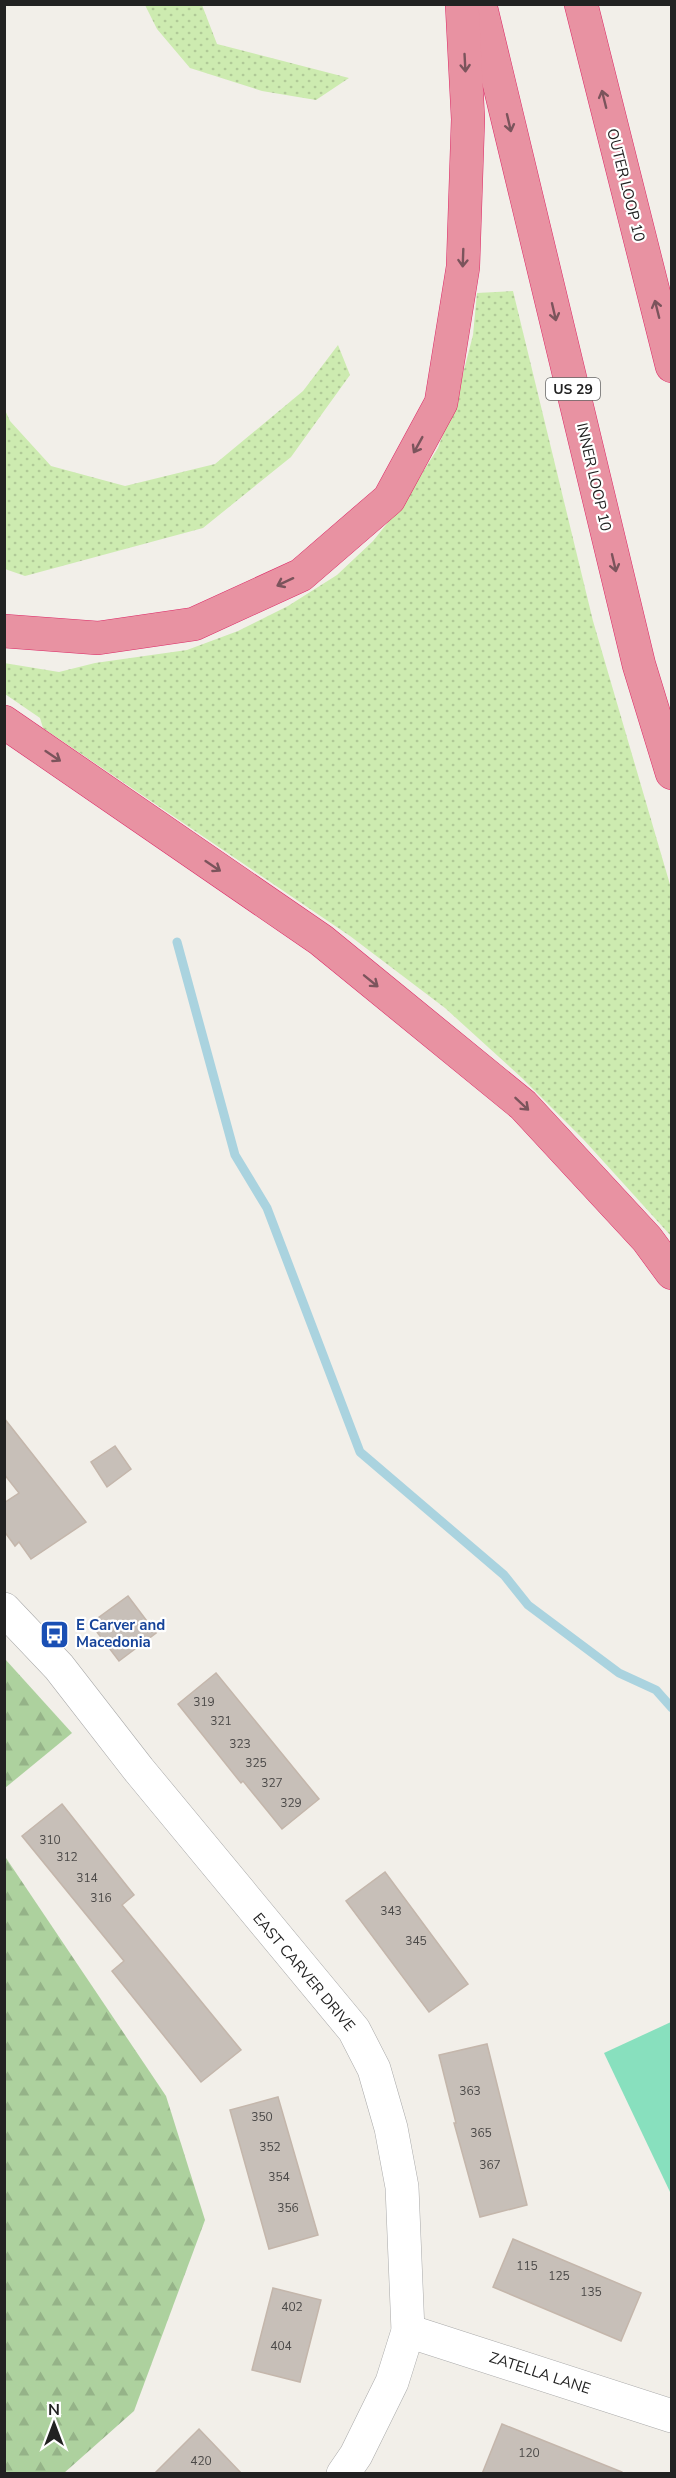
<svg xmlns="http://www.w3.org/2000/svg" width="676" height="2478" font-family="'Nunito Sans',sans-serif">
<defs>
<pattern id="grass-dots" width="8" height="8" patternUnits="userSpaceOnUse" patternTransform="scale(1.5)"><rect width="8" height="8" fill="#cdebb0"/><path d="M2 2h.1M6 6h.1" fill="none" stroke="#b0c997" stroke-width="1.8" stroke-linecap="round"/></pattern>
<pattern id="forest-firs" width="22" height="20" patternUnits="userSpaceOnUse" patternTransform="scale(1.5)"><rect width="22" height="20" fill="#add19e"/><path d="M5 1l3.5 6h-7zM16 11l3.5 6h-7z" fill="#95b388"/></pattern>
</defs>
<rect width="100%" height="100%" fill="#f2efe9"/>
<g fill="url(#grass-dots)">
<path d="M 145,5 L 202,5 L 217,44 L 349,78 L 316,100 L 262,91 L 190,68 L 157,29 Z"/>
<path d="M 513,291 L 593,621 L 671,888 L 671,1236 L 584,1140 L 522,1078 L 445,1008 L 350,936 L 43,728 L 40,718 L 5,694 L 4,663 L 59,672 L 95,663 L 187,650 L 238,631 L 288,606 L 337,575 L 373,541 L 402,505 L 438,448 L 458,393 L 473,335 L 477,293 Z"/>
<path d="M 338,345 L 350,375 L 291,457 L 203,528 L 25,576 L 5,569 L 5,410 L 10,421 L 51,466 L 125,486 L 215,464 L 303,391 Z"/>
</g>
<g fill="url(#forest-firs)">
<path d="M 5,1659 L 72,1733 L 5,1788 Z"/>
<path d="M 4,1855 L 166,2096 L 205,2220 L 134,2411 L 64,2473 L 5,2473 Z"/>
</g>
<path fill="#88e0be" d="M 671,2022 L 671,2194 L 604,2053 Z"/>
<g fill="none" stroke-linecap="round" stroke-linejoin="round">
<path stroke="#aad3df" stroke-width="9" d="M 177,942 L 235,1155 L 267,1208 L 360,1452 L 504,1575 L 528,1605 L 619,1673 L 656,1690 L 672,1708"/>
</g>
<g fill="#c7bfb8" stroke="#c4b6ab" stroke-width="1.5">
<path d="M 4,1418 L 86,1522 L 31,1559 L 19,1542 L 15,1546 L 4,1531 L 4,1503 L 19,1493 L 4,1474 Z"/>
<path d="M 115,1446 L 131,1469 L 107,1487 L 91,1462 Z"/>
<path d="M 128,1596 L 156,1633 L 119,1661 L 97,1632 L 104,1626 L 98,1618 Z"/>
<path d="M 216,1673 L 319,1799 L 282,1829 L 243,1781 L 241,1783 L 178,1704 Z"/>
<path d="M 62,1804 L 134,1895 L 122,1905 L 241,2050 L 201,2082 L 112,1971 L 124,1961 L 22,1836 Z"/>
<path d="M 385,1872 L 468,1984 L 429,2012 L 346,1901 Z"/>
<path d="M 487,2044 L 527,2205 L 480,2217 L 454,2123 L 456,2123 L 439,2055 Z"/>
<path d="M 278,2097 L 318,2235 L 269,2249 L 230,2110 Z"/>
<path d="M 513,2239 L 641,2293 L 621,2341 L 493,2287 Z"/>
<path d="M 273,2288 L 321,2300 L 300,2382 L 252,2370 Z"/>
<path d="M 502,2424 L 622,2472 L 622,2474 L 482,2474 Z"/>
<path d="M 199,2429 L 242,2474 L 154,2474 Z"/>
</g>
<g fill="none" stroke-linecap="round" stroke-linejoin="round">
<defs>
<g id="minor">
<path d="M 4,1609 L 59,1667 L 139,1770 L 354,2030 L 374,2069 L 391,2128 L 402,2187 L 408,2331 L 392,2382 L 356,2455 L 343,2474"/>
<path d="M 408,2331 L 672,2416"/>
</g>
<g id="highway">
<path d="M 480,4 L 639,665 L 672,773"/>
<path d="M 581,4 L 672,366"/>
<path d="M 4,631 L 98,638 L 194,624 L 301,575 L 389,499 L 441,403 L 463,267 L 468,119 L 462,4"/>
<path d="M 4,722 L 321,940 L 523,1105 L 647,1239 L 672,1273"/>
</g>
</defs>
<use href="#minor" stroke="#a9a9a9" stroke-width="34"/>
<use href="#highway" stroke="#dc2a67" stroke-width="34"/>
<use href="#minor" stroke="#fff" stroke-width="33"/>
<use href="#highway" stroke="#e892a2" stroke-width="33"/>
</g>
<defs><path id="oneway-shaft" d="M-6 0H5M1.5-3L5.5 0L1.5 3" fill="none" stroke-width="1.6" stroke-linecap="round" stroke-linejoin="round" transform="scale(1.5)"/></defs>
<g stroke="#7b545c">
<use href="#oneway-shaft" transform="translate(465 63) rotate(87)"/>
<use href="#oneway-shaft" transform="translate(604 99) rotate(-104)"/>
<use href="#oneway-shaft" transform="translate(509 123) rotate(77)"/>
<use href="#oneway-shaft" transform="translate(463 258) rotate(92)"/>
<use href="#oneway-shaft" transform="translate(657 309) rotate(-104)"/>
<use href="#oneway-shaft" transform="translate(554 312) rotate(77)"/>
<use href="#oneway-shaft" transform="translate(418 445) rotate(119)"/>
<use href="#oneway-shaft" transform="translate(614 563) rotate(77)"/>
<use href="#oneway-shaft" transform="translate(285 582) rotate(155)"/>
<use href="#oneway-shaft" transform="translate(53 756) rotate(34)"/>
<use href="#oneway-shaft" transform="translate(213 866) rotate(34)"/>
<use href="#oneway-shaft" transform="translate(371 981) rotate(39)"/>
<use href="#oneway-shaft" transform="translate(522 1104) rotate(43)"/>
</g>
<defs>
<symbol id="bus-square" viewBox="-11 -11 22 22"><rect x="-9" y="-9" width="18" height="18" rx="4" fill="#1a4fb4" stroke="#fff"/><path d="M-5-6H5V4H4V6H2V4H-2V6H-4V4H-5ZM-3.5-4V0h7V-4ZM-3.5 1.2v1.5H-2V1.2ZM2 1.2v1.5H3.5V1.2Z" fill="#fff"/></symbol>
</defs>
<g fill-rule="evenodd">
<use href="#bus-square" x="38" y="1618" width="33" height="33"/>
</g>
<g text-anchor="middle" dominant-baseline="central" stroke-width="4.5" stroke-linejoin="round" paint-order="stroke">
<g font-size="12" fill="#4b4948">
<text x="204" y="1702">319</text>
<text x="221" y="1721">321</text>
<text x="240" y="1744">323</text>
<text x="256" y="1763">325</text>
<text x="272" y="1783">327</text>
<text x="291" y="1803">329</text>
<text x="50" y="1840">310</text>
<text x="67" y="1857">312</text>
<text x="87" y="1878">314</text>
<text x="101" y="1898">316</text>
<text x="391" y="1911">343</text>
<text x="416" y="1941">345</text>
<text x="470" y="2091">363</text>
<text x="262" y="2117">350</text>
<text x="481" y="2133">365</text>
<text x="270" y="2147">352</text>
<text x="490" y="2165">367</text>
<text x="279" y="2177">354</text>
<text x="288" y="2208">356</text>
<text x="527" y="2266">115</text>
<text x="559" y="2276">125</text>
<text x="591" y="2292">135</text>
<text x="292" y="2307">402</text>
<text x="281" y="2346">404</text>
<text x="529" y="2453">120</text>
<text x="201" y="2461">420</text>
</g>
<rect fill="#fff" stroke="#646464" stroke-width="1.5" x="546" y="378" width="54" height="22" rx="4.5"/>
<g font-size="14" font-weight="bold" fill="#222">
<text x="573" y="389">US 29</text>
</g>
<g font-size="15" fill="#222" stroke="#fff">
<text transform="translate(626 185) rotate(76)">OUTER LOOP 10</text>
<text transform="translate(594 477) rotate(77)">INNER LOOP 10</text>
<text transform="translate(304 1972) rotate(50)">EAST CARVER DRIVE</text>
<text transform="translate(540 2373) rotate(18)">ZATELLA LANE</text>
</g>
<g font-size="15" font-weight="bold" fill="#164399" stroke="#fff" text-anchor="start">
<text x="76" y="1625">E Carver and<tspan x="76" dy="17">Macedonia</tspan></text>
</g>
</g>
<rect width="676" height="2478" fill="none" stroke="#222222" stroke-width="12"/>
<g transform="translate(54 2424)" stroke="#ffffff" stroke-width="4.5" paint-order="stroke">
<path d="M0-4.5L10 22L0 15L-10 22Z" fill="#222222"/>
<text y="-9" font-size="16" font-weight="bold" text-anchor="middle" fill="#222222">N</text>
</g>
</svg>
